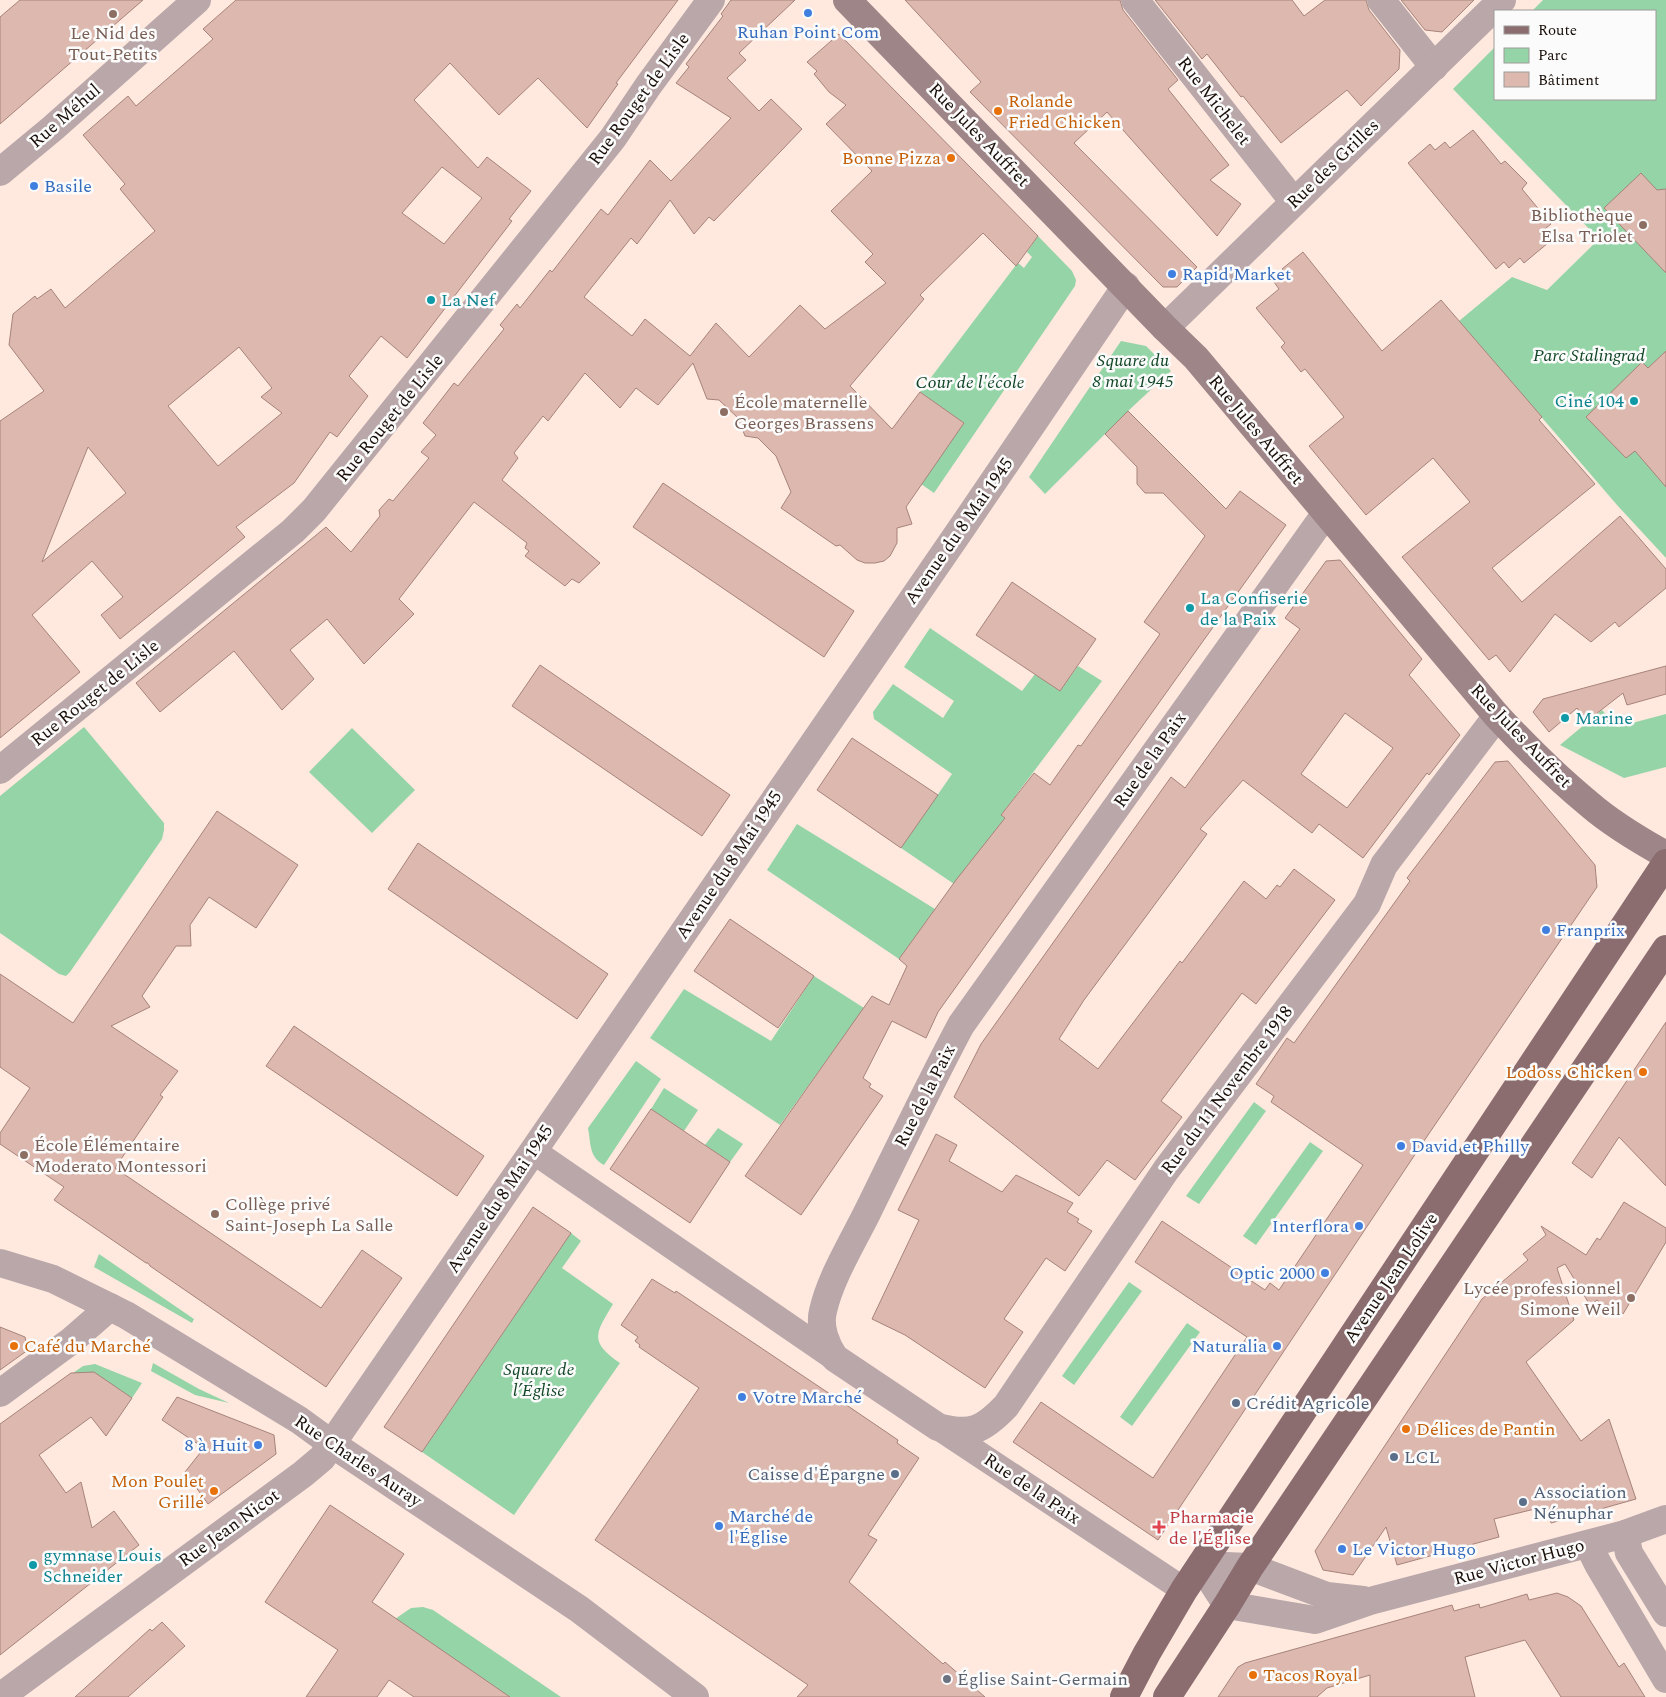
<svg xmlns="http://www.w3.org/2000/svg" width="1666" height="1697" font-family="Spectral,serif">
<rect width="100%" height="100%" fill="#ffe9df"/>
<g fill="#95d4a7">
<path d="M 1543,0 L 1666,0 L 1666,558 L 1617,505 L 1459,321 L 1512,277 L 1547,290 L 1599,239 L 1453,89 L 1495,47 L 1495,99 L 1655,99 L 1655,11 L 1532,11 Z"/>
<path d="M 1038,236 L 1072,271 L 1076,280 L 1075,286 L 934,493 L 921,484 L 964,423 L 920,392 L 1016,265 L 1018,263 L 1024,268 L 1032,257 L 1027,252 Z"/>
<path d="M 1121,341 L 1146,346 L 1171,371 L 1128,411 L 1045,494 L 1029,477 Z"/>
<path d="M 930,628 L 1022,691 L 1035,674 L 1060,691 L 1078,666 L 1102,681 L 1001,815 L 1005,818 L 954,884 L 901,848 L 952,774 L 874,719 L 873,712 L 893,684 L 943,718 L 954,701 L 904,667 Z"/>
<path d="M 1602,710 L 1617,727 L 1666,714 L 1666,767 L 1624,778 L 1560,745 Z"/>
<path d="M 84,727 L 164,823 L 164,830 L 162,839 L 70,972 L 66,976 L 59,974 L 0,933 L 0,796 Z"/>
<path d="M 352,728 L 415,790 L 372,833 L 309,772 Z"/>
<path d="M 797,824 L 935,909 L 899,959 L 767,870 Z"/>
<path d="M 814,976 L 864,1008 L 780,1125 L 650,1038 L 684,989 L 771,1041 Z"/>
<path d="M 636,1061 L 661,1079 L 604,1165 C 589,1157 591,1144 588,1128 Z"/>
<path d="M 664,1088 L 698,1110 L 684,1131 L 651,1109 Z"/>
<path d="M 1254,1102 L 1266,1111 L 1199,1204 L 1186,1196 Z"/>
<path d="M 718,1128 L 743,1144 L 730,1162 L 705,1145 Z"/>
<path d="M 1310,1142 L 1323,1151 L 1256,1245 L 1243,1236 Z"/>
<path d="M 571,1233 L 581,1241 L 562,1268 L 613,1304 C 596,1333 588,1341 620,1363 L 514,1515 L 422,1452 Z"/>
<path d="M 99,1254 L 194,1319 L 192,1323 L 94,1267 Z"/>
<path d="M 1129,1282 L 1142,1291 L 1074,1385 L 1062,1376 Z"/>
<path d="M 1187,1323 L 1200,1332 L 1132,1426 L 1120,1417 Z"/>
<path d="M 153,1363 L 199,1389 L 229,1403 L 195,1395 L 151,1371 Z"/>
<path d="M 95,1364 L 142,1383 L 132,1398 L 94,1373 L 73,1373 L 83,1366 Z"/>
<path d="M 423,1607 L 433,1610 L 561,1697 L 510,1697 L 395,1619 L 411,1608 Z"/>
</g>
<g fill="#ddb8ae" stroke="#a6837b" fill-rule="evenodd">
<path d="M 20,0 L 143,0 L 0,124 L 0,17 Z"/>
<path d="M 236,0 L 678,0 L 616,83 L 618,84 L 587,128 L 538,78 L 499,115 L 450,63 L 414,100 L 478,168 L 487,157 L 531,191 L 509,219 L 512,221 L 407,358 L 381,336 L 349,376 L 368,396 L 337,437 L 330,432 L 294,483 L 236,527 L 245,537 L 176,594 L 120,639 L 101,615 L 123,597 L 92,561 L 32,615 L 80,672 L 0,738 L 0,421 L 44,391 L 9,345 L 13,314 L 35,296 L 37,299 L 51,289 L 65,308 L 155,231 L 120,189 L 125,184 L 83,135 L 128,96 L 136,106 L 213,39 L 203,29 ZM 442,167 L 482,198 L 444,244 L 402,213 ZM 239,347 L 272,388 L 261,397 L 282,413 L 218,466 L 168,406 ZM 88,447 L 126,493 L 42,562 Z"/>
<path d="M 731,0 L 795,0 L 739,53 L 746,60 L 727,78 L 759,111 L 771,99 L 802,129 L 714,221 L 709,217 L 694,234 L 670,200 L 637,244 L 631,238 L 584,297 L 632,336 L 645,319 L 690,356 L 716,323 L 749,357 L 800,305 L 825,329 L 886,283 L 865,262 L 873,254 L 831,211 L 872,171 L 826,124 L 846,105 L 829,92 L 814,74 L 817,71 L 807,62 L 839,34 L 1038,236 L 1016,266 L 983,233 L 920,295 L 924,299 L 850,386 L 892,429 L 920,392 L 964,423 L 906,507 L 912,524 L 897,528 L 897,543 L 890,556 L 884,561 L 875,563 L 865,563 L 857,560 L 840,545 L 836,546 L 781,508 L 791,492 L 776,456 L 758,438 L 745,436 L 738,418 L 719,400 L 707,399 L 693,363 L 658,405 L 636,388 L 620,408 L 585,373 L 548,421 L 543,416 L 514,453 L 518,458 L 502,480 L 600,563 L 579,583 L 572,579 L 565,586 L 525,556 L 529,551 L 525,548 L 527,543 L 474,502 L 399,599 L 414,614 L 364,664 L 327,619 L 290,650 L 314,679 L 282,710 L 234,651 L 160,712 L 136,683 L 326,527 L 351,552 L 380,516 L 379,510 L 389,499 L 393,501 L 429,458 L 421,452 L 436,435 L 423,423 L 454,383 L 458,386 L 504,329 L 500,325 L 517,304 L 520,308 L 550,270 L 552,272 L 601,209 L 608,215 L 650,160 L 671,181 L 731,118 L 676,83 L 689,67 L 686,64 L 723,16 L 721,14 Z"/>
<path d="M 905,0 L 1120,0 L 1123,10 L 1178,80 L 1168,89 L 1229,165 L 1210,180 L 1241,204 L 1217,236 L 1107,112 L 1074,143 L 1197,267 L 1177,287 L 1163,287 L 970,92 L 981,82 Z"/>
<path d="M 1155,0 L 1292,0 L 1304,16 L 1325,0 L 1366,0 L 1369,10 L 1400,50 L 1399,69 L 1361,106 L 1347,90 L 1281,143 L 1243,96 L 1241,97 L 1207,54 L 1202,59 Z"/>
<path d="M 1401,0 L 1474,0 L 1442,32 L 1425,30 Z"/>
<path d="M 1473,130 L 1501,164 L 1505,161 L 1527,183 L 1522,189 L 1551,224 L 1540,233 L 1548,243 L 1524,263 L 1520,258 L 1509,268 L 1504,262 L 1496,269 L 1408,163 L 1430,144 L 1435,150 L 1445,142 L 1450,148 Z"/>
<path d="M 1641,173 L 1657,190 L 1666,189 L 1666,273 L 1604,208 Z"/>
<path d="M 1303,252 L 1382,351 L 1441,300 L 1542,417 L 1539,420 L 1595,484 L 1492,568 L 1522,602 L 1620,516 L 1666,569 L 1666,588 L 1619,627 L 1615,622 L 1591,642 L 1555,614 L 1510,672 L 1496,655 L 1489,660 L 1402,557 L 1470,502 L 1433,458 L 1366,515 L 1309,446 L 1344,417 L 1305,369 L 1301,372 L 1281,347 L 1285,343 L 1256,308 L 1279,289 L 1274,282 L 1286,274 L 1282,269 Z"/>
<path d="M 1666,351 L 1666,487 L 1635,451 L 1626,458 L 1586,417 L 1642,362 L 1648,368 Z"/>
<path d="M 1128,411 L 1226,509 L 1240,491 L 1286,525 L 938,1012 L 926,1038 L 892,1021 L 863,1078 L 871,1084 L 869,1087 L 883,1096 L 801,1215 L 745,1176 L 872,996 L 889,1005 L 907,966 L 899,959 L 956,880 L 1005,818 L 1001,815 L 1034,773 L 1050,785 L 1078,745 L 1081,746 L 1160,634 L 1144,622 L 1205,536 L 1163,493 L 1145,493 L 1137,484 L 1137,467 L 1105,434 Z"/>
<path d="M 663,483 L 854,611 L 824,657 L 633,527 Z"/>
<path d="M 1340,560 L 1422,659 L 1409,675 L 1460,735 L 1429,775 L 1427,773 L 1363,858 L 1319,824 L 1312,833 L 1243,780 L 1200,829 L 1207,834 L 1084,1000 L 1059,1039 L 1098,1069 L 1180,961 L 1182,963 L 1244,881 L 1266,899 L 1277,885 L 1280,887 L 1294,869 L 1335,900 L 1256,1004 L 1242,993 L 1161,1101 L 1182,1117 L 1135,1180 L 1107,1160 L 1079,1196 L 954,1097 L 981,1044 L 1171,777 L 1185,788 L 1300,629 L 1285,618 L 1326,561 ZM 1345,713 L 1393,748 L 1347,808 L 1301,774 Z"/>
<path d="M 1012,582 L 1096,639 L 1060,691 L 976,635 Z"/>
<path d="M 540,665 L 730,795 L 702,836 L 512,706 Z"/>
<path d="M 1666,666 L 1666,694 L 1627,705 L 1623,693 L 1587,721 L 1577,708 L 1549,732 L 1533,712 L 1543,699 Z"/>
<path d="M 852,738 L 938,795 L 901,848 L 817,790 Z"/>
<path d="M 1508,761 L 1595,865 L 1597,887 L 1428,1135 L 1158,1540 L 1013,1442 L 1041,1402 L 1153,1478 L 1247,1337 L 1135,1262 L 1162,1221 L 1265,1290 L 1270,1283 L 1279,1290 L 1363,1165 L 1271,1102 L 1274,1096 L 1256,1084 L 1287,1038 L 1294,1043 L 1410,881 L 1407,878 L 1495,762 Z"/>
<path d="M 217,811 L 298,865 L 256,928 L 209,897 L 190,925 L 191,946 L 176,946 L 142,996 L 150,1007 L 111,1026 L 178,1071 L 160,1095 L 163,1097 L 115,1168 L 321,1308 L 362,1250 L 402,1278 L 326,1387 L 150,1266 L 148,1263 L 146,1263 L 54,1200 L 64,1187 L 0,1144 L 0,1133 L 30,1088 L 0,1067 L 0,974 L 73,1023 Z"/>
<path d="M 418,843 L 608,974 L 577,1019 L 388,889 Z"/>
<path d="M 730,919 L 814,976 L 778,1028 L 694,971 Z"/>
<path d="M 1666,1022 L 1666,1186 L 1619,1137 L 1592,1178 L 1572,1163 Z"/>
<path d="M 294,1026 L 484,1156 L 457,1196 L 266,1066 Z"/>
<path d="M 651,1109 L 730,1162 L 690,1223 L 610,1169 Z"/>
<path d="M 936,1134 L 957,1145 L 949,1161 L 1002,1192 L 1016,1175 L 1073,1203 L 1067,1212 L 1079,1219 L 1077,1222 L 1092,1231 L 1065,1271 L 1046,1258 L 1004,1319 L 1023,1332 L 985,1388 L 905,1335 L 872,1319 L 919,1220 L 898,1210 Z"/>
<path d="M 1624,1202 L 1666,1228 L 1666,1242 L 1623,1314 L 1606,1304 L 1604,1307 L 1597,1300 L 1590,1305 L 1565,1264 L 1557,1268 L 1574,1320 L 1526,1362 L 1581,1441 L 1609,1419 L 1636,1499 L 1551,1523 L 1547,1506 L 1494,1519 L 1499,1537 L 1397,1565 L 1386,1527 L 1353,1575 L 1323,1570 L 1315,1551 L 1482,1299 L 1528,1260 L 1523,1254 L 1546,1235 L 1541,1226 L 1586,1255 L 1597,1238 L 1600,1240 Z"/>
<path d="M 533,1207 L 571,1233 L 422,1452 L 384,1427 Z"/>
<path d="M 652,1279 L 675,1293 L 676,1291 L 842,1402 L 898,1440 L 897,1443 L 919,1458 L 868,1535 L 877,1540 L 849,1582 L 943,1664 L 945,1662 L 985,1697 L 797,1697 L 808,1685 L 595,1540 L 699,1388 L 639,1347 L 640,1345 L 635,1341 L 638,1337 L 621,1325 Z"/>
<path d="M 0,1327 L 25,1337 L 28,1350 L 0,1370 Z"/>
<path d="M 94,1372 L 132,1398 L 106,1436 L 91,1417 L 39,1455 L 66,1493 L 81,1482 L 92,1528 L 114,1511 L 139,1545 L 0,1655 L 0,1424 L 71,1373 Z"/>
<path d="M 177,1397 L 274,1435 L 276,1454 L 208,1504 L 185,1472 L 204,1448 L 162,1420 Z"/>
<path d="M 330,1505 L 404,1554 L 372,1602 L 510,1697 L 414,1697 L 389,1680 L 377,1697 L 306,1697 L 338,1650 L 265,1602 Z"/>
<path d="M 1557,1593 L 1568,1597 L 1581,1606 L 1619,1667 L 1624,1663 L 1645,1697 L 1561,1697 L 1525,1640 L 1465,1657 L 1475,1697 L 1370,1697 L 1370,1675 L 1327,1688 L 1317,1697 L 1218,1697 L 1238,1667 L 1245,1663 L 1452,1605 L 1454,1611 L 1479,1604 L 1480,1608 L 1527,1594 L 1529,1600 Z"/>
<path d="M 162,1622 L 185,1646 L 128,1697 L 75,1697 L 150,1629 L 152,1631 Z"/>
</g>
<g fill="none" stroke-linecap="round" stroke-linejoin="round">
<g stroke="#b9a7a9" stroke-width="26">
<path d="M 533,1151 L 835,1358"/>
<path d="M 938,1427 L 1184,1590"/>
</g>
<g stroke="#b9a7a9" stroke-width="28">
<path d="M 1135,0 L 1294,202"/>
<path d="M 1381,0 L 1434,67"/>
<path d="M 1165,328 L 1502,0"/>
<path d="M 1326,513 L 961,1025 C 928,1087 898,1150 867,1213 C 852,1243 830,1279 823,1311 C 819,1327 826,1345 835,1358 L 938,1427 C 971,1436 983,1430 1006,1406 L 1166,1170 L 1367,904 L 1384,865 L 1497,716"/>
<path d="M 0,770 L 293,531 L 314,510 L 613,138 L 648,86 L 711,0"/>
<path d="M 0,1263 L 53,1279 L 126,1315 L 299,1420 L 332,1444 L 579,1609 L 695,1697"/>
<path d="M 0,1393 L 71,1341 L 110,1307"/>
<path d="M 1625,1534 L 1629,1553 L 1666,1613"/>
<path d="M 1588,1544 L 1598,1564 L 1666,1679"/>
<path d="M 0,1697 L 303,1474 L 322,1458 L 961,529 L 1126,286"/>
</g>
<g stroke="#b9a7a9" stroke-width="28">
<path d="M 0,172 L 53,128 L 197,0"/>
<path d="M 1201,1565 L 1227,1605 L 1315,1620 L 1370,1601 L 1625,1534 L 1666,1519"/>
<path d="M 1201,1565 L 1250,1567 L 1327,1596 L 1363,1600"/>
</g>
<path stroke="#9e8588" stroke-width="28" d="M 847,0 L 1165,328 L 1196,358 L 1497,716 C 1526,747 1556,777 1589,804 C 1612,824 1639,840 1666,855"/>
<g stroke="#8b6d70" stroke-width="28">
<path d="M 1124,1697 L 1147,1653 L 1184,1590 L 1666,863"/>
<path d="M 1167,1697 L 1227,1605 L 1250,1567 L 1666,949"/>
</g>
</g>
<g fill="#3f7fe0" stroke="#fbfbfb" stroke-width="2">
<circle cx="808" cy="13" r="5"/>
<circle cx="34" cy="186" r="5"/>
<circle cx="1172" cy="274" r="5"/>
<circle cx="1546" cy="930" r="5"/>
<circle cx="1401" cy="1146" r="5"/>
<circle cx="1359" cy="1226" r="5"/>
<circle cx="1325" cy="1273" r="5"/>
<circle cx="1277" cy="1346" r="5"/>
<circle cx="742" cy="1397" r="5"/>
<circle cx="258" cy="1445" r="5"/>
<circle cx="719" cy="1526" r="5"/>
<circle cx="1342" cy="1549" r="5"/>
</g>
<g fill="#8d6e63" stroke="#fbfbfb" stroke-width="2">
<circle cx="113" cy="14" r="5"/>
<circle cx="1643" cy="225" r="5"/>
<circle cx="724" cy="412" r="5"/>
<circle cx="24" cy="1155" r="5"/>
<circle cx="215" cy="1214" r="5"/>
<circle cx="1631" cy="1298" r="5"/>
</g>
<g fill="#e8710a" stroke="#fbfbfb" stroke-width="2">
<circle cx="998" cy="111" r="5"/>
<circle cx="951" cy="158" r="5"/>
<circle cx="1643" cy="1072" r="5"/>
<circle cx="14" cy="1346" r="5"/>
<circle cx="1406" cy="1429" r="5"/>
<circle cx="214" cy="1491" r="5"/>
<circle cx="1253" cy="1675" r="5"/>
</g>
<g fill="#0f9aa8" stroke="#fbfbfb" stroke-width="2">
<circle cx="431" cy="300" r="5"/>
<circle cx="1634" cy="401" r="5"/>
<circle cx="1190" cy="608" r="5"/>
<circle cx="1565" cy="718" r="5"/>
<circle cx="33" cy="1565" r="5"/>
</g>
<g fill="#5c6f8a" stroke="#fbfbfb" stroke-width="2">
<circle cx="1236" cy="1403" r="5"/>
<circle cx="1394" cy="1457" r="5"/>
<circle cx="895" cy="1474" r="5"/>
<circle cx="1523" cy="1502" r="5"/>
</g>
<path fill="#e0444e" stroke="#fbfbfb" stroke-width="2" d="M1156.5 1519.5h5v5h5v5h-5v5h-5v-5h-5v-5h5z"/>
<circle fill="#6b7280" stroke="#fbfbfb" stroke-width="2" cx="947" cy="1679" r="5"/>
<g text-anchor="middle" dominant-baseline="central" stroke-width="5" stroke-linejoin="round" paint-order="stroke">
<g font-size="18" fill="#366cbe" stroke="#fbfbfb" text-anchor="start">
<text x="808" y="32" text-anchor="middle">Ruhan Point Com</text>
<text x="44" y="186">Basile</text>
<text x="1182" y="274">Rapid'Market</text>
<text x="1556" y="930">Franprix</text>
<text x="1411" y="1146">David et Philly</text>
<text x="1349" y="1226" text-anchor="end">Interflora</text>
<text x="1315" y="1273" text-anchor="end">Optic 2000</text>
<text x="1267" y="1346" text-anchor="end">Naturalia</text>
<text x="752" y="1397">Votre Marché</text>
<text x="248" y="1445" text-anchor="end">8 à Huit</text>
<text x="729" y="1516">Marché de<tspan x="729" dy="21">l'Église</tspan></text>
<text x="1352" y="1549">Le Victor Hugo</text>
</g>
<g font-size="18" fill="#785e54" stroke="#fbfbfb" text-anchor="start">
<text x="113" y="33" text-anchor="middle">Le Nid des<tspan x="113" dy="21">Tout-Petits</tspan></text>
<text x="1633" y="215" text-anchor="end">Bibliothèque<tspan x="1633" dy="21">Elsa Triolet</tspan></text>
<text x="734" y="402">École maternelle<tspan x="734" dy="21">Georges Brassens</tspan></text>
<text x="34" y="1145">École Élémentaire<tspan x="34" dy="21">Moderato Montessori</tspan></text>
<text x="225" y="1204">Collège privé<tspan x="225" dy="21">Saint-Joseph La Salle</tspan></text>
<text x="1621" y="1288" text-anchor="end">Lycée professionnel<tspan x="1621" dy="21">Simone Weil</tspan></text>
</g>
<g font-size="18" fill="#180d07" stroke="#fbfbfb">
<text transform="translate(639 99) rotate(-54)">Rue Rouget de Lisle</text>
<text transform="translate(1214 101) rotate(52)">Rue Michelet</text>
<text transform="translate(65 116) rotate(-41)">Rue Méhul</text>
<text transform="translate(979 135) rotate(46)">Rue Jules Auffret</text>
<text transform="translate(1333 164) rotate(-44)">Rue des Grilles</text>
<text transform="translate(390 418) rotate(-51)">Rue Rouget de Lisle</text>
<text transform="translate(1256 430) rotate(50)">Rue Jules Auffret</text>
<text transform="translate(959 531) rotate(-55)">Avenue du 8 Mai 1945</text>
<text transform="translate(95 693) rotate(-39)">Rue Rouget de Lisle</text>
<text transform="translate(1521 736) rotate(46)">Rue Jules Auffret</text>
<text transform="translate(1150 760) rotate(-55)">Rue de la Paix</text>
<text transform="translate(729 865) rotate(-56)">Avenue du 8 Mai 1945</text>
<text transform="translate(1227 1090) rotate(-53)">Rue du 11 Novembre 1918</text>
<text transform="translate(925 1096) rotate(-63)">Rue de la Paix</text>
<text transform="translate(500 1199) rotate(-56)">Avenue du 8 Mai 1945</text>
<text transform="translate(1391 1278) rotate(-56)">Avenue Jean Lolive</text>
<text transform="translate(358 1461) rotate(34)">Rue Charles Auray</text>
<text transform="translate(1032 1489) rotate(34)">Rue de la Paix</text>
<text transform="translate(229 1528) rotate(-36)">Rue Jean Nicot</text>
<text transform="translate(1519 1562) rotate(-15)">Rue Victor Hugo</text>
</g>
<g font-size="18" fill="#c56008" stroke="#fbfbfb" text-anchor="start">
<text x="1008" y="101">Rolande<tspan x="1008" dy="21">Fried Chicken</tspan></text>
<text x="941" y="158" text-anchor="end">Bonne Pizza</text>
<text x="1633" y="1072" text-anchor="end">Lodoss Chicken</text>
<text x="24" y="1346">Café du Marché</text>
<text x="1416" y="1429">Délices de Pantin</text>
<text x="204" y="1481" text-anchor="end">Mon Poulet<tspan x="204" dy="21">Grillé</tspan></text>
<text x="1263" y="1675">Tacos Royal</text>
</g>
<g font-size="18" fill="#0d838f" stroke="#fbfbfb" text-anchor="start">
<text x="441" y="300">La Nef</text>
<text x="1624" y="401" text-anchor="end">Ciné 104</text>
<text x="1200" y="598">La Confiserie<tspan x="1200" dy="21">de la Paix</tspan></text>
<text x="1575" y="718">Marine</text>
<text x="43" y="1555">gymnase Louis<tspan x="43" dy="21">Schneider</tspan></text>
</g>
<g font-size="18" font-style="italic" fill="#114626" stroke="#fbfbfb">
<text x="1589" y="355">Parc Stalingrad</text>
<text x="1133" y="360">Square du<tspan x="1133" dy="21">8 mai 1945</tspan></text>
<text x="970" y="382">Cour de l'école</text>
<text x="539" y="1369">Square de<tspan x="539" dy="21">l’Église</tspan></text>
</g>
<g font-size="18" fill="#4e5e75" stroke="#fbfbfb" text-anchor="start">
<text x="1246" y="1403">Crédit Agricole</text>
<text x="1404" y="1457">LCL</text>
<text x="885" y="1474" text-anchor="end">Caisse d'Épargne</text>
<text x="1533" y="1492">Association<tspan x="1533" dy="21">Nénuphar</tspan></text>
</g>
<g font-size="18" fill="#be3a42" stroke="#fbfbfb" text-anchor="start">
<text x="1169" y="1517">Pharmacie<tspan x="1169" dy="21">de l'Église</tspan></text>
</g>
<g font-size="18" fill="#5b616d" stroke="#fbfbfb" text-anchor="start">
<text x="957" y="1679">Église Saint-Germain</text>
</g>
</g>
<rect x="1494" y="10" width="162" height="90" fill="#fbfbfb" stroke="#a09c99"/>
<rect x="1504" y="26" width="25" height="8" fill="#8b6d70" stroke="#a09c99"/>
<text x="1538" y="35" font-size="15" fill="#180d07">Route</text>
<rect x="1504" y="48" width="25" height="15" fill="#95d4a7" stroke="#a09c99"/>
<text x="1538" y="60" font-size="15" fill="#180d07">Parc</text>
<rect x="1504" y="72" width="25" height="15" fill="#ddb8ae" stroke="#a09c99"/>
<text x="1538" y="85" font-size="15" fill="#180d07">Bâtiment</text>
</svg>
